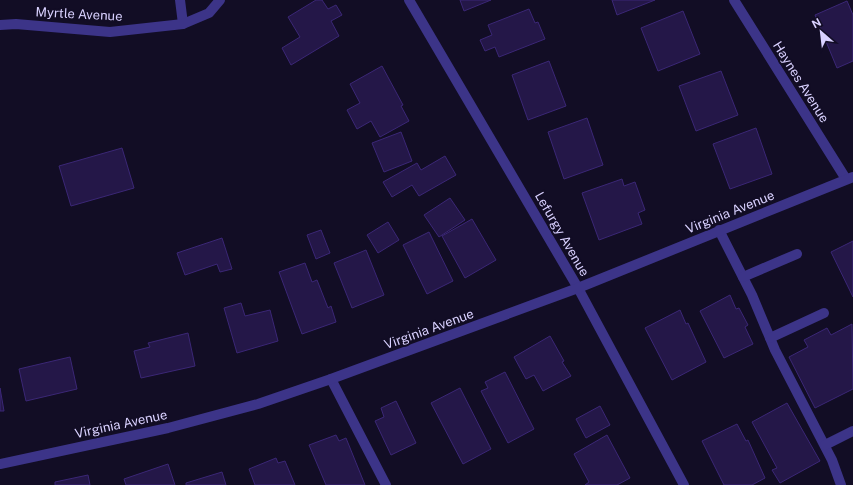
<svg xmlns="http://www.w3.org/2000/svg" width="853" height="485" font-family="'Public Sans',sans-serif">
<rect width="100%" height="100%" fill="#120d25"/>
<g fill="#241748" stroke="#3b2776">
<path d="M 316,0 L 322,0 L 328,9 L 336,5 L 342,15 L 331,21 L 339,36 L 291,65 L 282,48 L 300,37 L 288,17 Z"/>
<path d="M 460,0 L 491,0 L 464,11 Z"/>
<path d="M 612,0 L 655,0 L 617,15 Z"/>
<path d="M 847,1 L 853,15 L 853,61 L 837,68 L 815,15 Z"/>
<path d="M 529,9 L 535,23 L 538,22 L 545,39 L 499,57 L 495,47 L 485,51 L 480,40 L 492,35 L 488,25 Z"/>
<path d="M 683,11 L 700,54 L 658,71 L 641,28 Z"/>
<path d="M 549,61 L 566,106 L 528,120 L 512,75 Z"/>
<path d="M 382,66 L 403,105 L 401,106 L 409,121 L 380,137 L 371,121 L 357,129 L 347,110 L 360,103 L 350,84 Z"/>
<path d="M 721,71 L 738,115 L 696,131 L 679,86 Z"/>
<path d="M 587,118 L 603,165 L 564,179 L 548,132 Z"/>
<path d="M 756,128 L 772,174 L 730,189 L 713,144 Z"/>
<path d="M 401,132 L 412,161 L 384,172 L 372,143 Z"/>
<path d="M 122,148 L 134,188 L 71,206 L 59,166 Z"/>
<path d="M 445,156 L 456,175 L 419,196 L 412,185 L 392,197 L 383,182 L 417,163 L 421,170 Z"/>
<path d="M 622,179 L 624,186 L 635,182 L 645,210 L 638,213 L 642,224 L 599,240 L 582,193 Z"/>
<path d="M 450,198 L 465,220 L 439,237 L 424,215 Z"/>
<path d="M 472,219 L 496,260 L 465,278 L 442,236 Z"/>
<path d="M 388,222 L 399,240 L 378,253 L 367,235 Z"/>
<path d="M 321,230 L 330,253 L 316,259 L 307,235 Z"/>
<path d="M 429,232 L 453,281 L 427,294 L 403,245 Z"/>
<path d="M 222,238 L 232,269 L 220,272 L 217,264 L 185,275 L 177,253 Z"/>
<path d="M 853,241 L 853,297 L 831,252 Z"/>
<path d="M 366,250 L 384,295 L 352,308 L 334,263 Z"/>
<path d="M 305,263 L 312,282 L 317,280 L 328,308 L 331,306 L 336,322 L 302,334 L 279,272 Z"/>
<path d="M 730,295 L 736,309 L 739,308 L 748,325 L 745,327 L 753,344 L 724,358 L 700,311 Z"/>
<path d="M 241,303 L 245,316 L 270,310 L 278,341 L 237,353 L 224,308 Z"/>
<path d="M 680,310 L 686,324 L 688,323 L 706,362 L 672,380 L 645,328 Z"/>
<path d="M 852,324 L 853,389 L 815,408 L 789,357 L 808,347 L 804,340 L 827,328 L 831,335 Z"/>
<path d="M 188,333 L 195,366 L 141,378 L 134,351 L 150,347 L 148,343 Z"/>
<path d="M 550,336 L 564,361 L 562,362 L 571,376 L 543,391 L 534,375 L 526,379 L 514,357 Z"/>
<path d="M 70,357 L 77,389 L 26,401 L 19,369 Z"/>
<path d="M 505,372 L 534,429 L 508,443 L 481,391 L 488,388 L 485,382 Z"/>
<path d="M 0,388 L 4,411 L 0,411 Z"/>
<path d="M 460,388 L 491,449 L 463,464 L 431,403 Z"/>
<path d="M 396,401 L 416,443 L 391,455 L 375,421 L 384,417 L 381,408 Z"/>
<path d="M 787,403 L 820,461 L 780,483 L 772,470 L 777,468 L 752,422 Z"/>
<path d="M 600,406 L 610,425 L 586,438 L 576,419 Z"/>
<path d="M 737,424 L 746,441 L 748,440 L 765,478 L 752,485 L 724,485 L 702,441 Z"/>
<path d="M 336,435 L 339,441 L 346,438 L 365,485 L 326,485 L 309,445 Z"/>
<path d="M 607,435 L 630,478 L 617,485 L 585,485 L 589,482 L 574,454 Z"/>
<path d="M 276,458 L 278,463 L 285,461 L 295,485 L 255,485 L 249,469 Z"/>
<path d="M 168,464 L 175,485 L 126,485 L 124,479 Z"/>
<path d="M 222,472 L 226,485 L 186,485 L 186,483 Z"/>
<path d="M 88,475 L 90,485 L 55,485 L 55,482 Z"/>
</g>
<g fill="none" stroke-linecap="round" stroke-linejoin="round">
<g stroke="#3c3488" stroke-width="10">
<path d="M 719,230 L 752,295 L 775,350 L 832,460 L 841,485"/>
<path d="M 743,277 L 797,254"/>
<path d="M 770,338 L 824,313"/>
<path d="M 331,379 L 386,485"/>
<path d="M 825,445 L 853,431"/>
</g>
<g stroke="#3c3488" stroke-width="10">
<path d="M 180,0 L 183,24"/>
<path d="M 409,0 L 578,288 L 684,485"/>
<path d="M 734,0 L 846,179"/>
<path d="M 0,25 L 16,24 L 110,32 L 183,24 L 209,13 L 220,0"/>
<path d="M 0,464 L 168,428 L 258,404 L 331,379 L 578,288 L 853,177"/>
</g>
</g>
<g text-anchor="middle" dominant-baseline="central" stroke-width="4" stroke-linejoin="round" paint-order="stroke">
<g font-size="13" fill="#d9d1ff" stroke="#120d25">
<text transform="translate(79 14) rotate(3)">Myrtle Avenue</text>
<text transform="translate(801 82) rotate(58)">Haynes Avenue</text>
<text transform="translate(730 212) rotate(-22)">Virginia Avenue</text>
<text transform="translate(562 234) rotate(60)">Lefurgy Avenue</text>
<text transform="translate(429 329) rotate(-20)">Virginia Avenue</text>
<text transform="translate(121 424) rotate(-12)">Virginia Avenue</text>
</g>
</g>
<g transform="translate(821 32) rotate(332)" stroke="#120d25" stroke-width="3" paint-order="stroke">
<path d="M0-3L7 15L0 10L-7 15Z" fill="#d9d1ff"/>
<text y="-6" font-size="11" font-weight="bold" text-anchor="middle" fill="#d9d1ff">N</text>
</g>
</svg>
